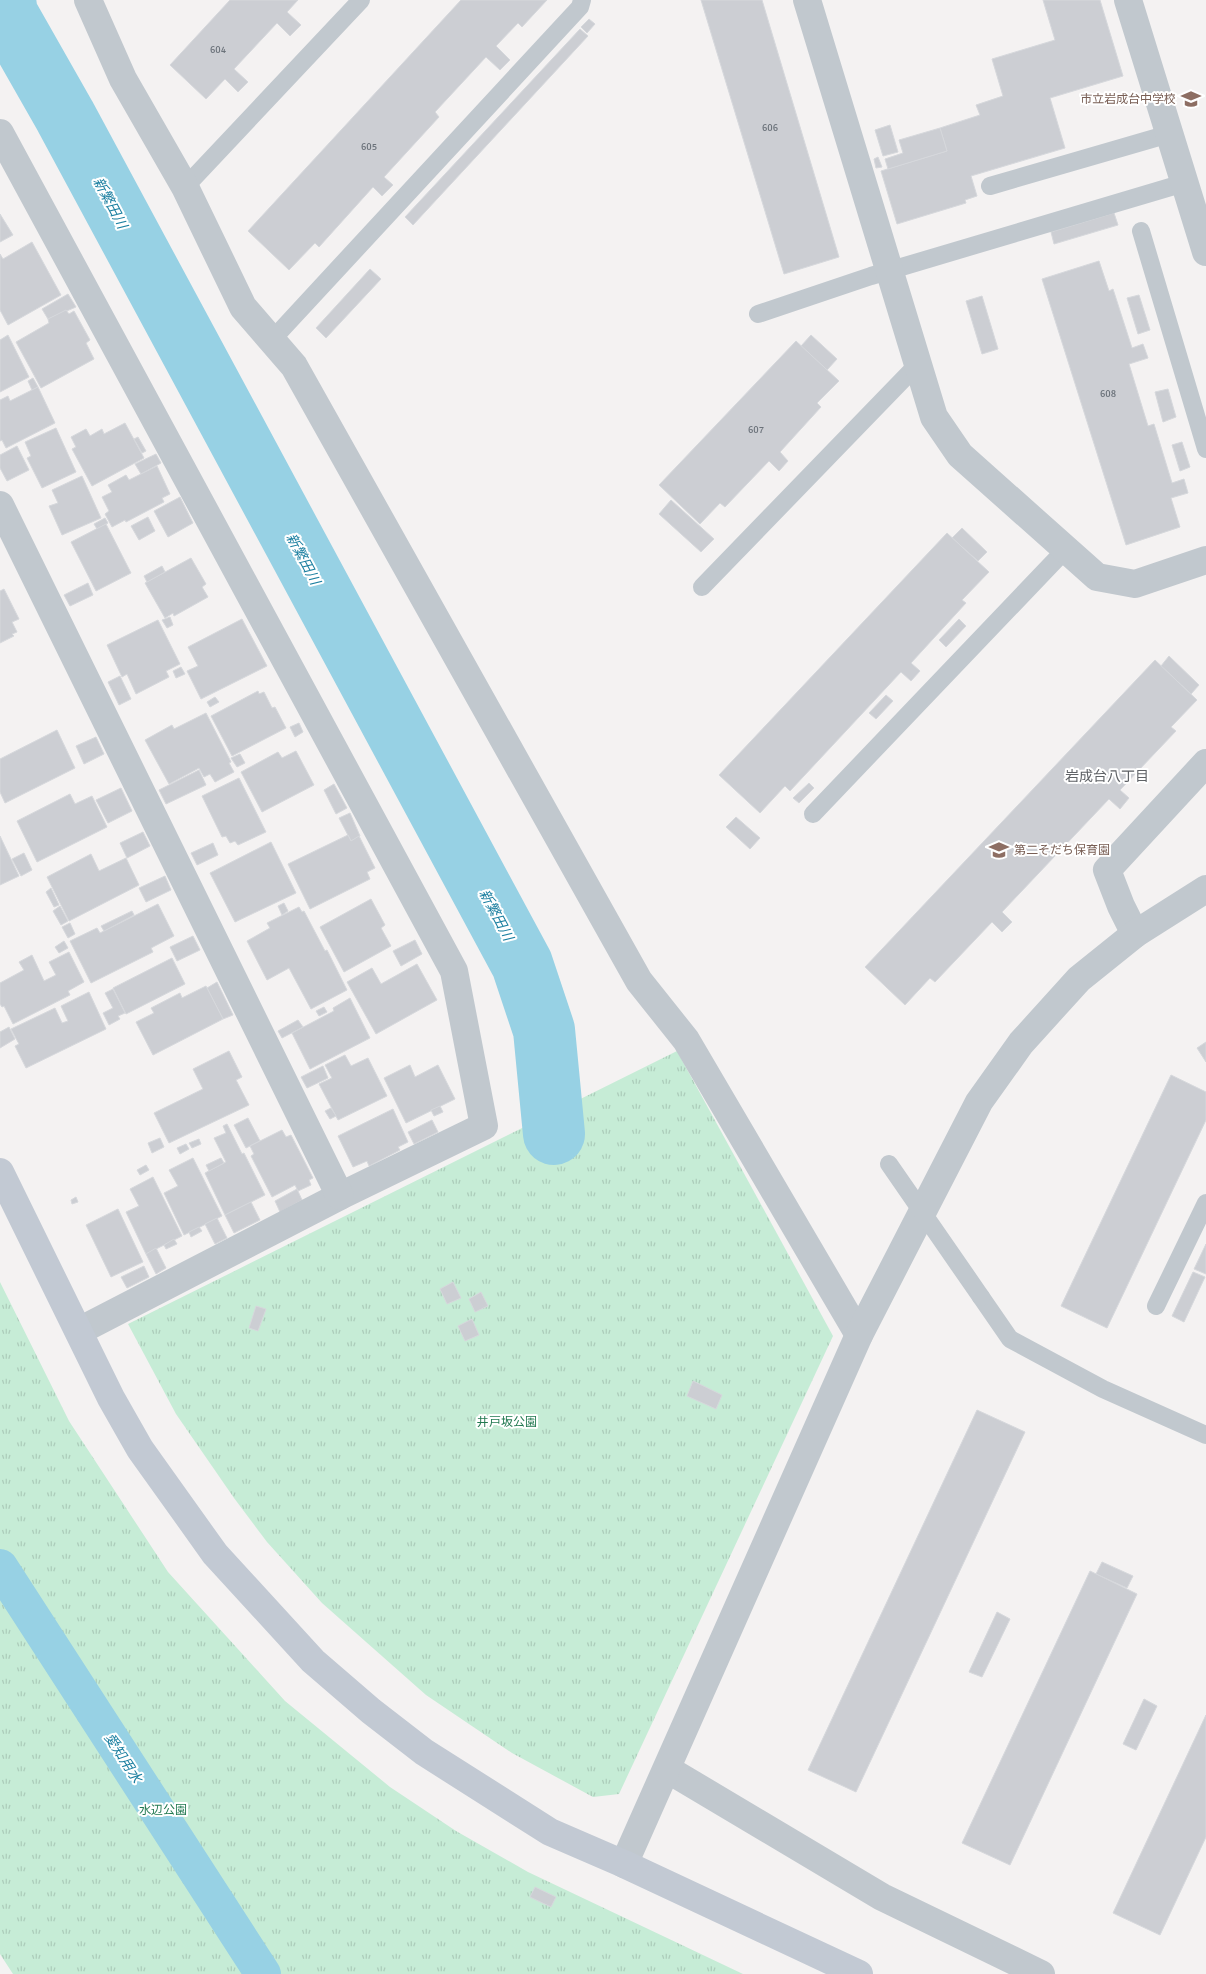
<svg xmlns="http://www.w3.org/2000/svg" width="1206" height="1974" font-family="Signika,'Noto Sans JP',sans-serif">
<defs>
<pattern id="park-tufts" width="24" height="20" patternUnits="userSpaceOnUse" patternTransform="scale(1.25)"><rect width="24" height="20" fill="#c6ecd6"/><path d="M3 7l-1-3M5 7V3M7 7l1-3M15 17l-1-3M17 17v-4M19 17l1-3" fill="none" stroke="#acccba"/></pattern>
</defs>
<rect width="100%" height="100%" fill="#f4f2f2"/>
<g fill="url(#park-tufts)">
<path d="M 677,1051 L 833,1336 L 619,1794 L 593,1797 L 512,1753 L 426,1695 L 322,1603 L 267,1542 L 234,1498 L 176,1414 L 128,1324 Z"/>
<path d="M 0,1282 L 69,1421 L 168,1572 L 285,1701 L 390,1787 L 456,1831 L 528,1872 L 743,1974 L 13,1974 L 0,1954 Z"/>
</g>
<g fill="none" stroke-linecap="round" stroke-linejoin="round">
<path stroke="#97d1e4" stroke-width="36" d="M 0,1567 L 263,1974"/>
<path stroke="#97d1e4" stroke-width="62" d="M 5,0 L 7,14 L 65,116 L 522,964 L 544,1030 L 554,1134"/>
</g>
<g fill="#ccced3" stroke="#d6d8dc">
<path d="M 230,0 L 298,0 L 287,12 L 301,25 L 290,36 L 277,23 L 234,69 L 248,82 L 238,92 L 225,79 L 206,99 L 170,65 Z"/>
<path d="M 461,0 L 547,0 L 522,27 L 518,23 L 496,46 L 510,60 L 500,70 L 486,57 L 435,112 L 439,117 L 384,177 L 393,185 L 382,196 L 373,187 L 319,247 L 315,243 L 289,270 L 248,231 Z"/>
<path d="M 701,0 L 762,0 L 839,257 L 784,274 Z"/>
<path d="M 1043,0 L 1100,0 L 1123,76 L 1050,98 L 1065,148 L 971,176 L 977,196 L 965,200 L 966,203 L 897,224 L 881,171 L 947,151 L 940,128 L 980,115 L 976,105 L 1003,96 L 992,59 L 1055,40 Z"/>
<path d="M 589,19 L 595,24 L 587,33 L 581,27 Z"/>
<path d="M 580,29 L 588,36 L 413,225 L 405,217 Z"/>
<path d="M 890,125 L 898,152 L 883,156 L 875,130 Z"/>
<path d="M 940,128 L 947,151 L 888,169 L 885,159 L 903,153 L 899,140 Z"/>
<path d="M 878,157 L 882,167 L 876,168 L 874,159 Z"/>
<path d="M 1114,213 L 1118,225 L 1054,244 L 1051,232 Z"/>
<path d="M 0,214 L 13,235 L 0,242 Z"/>
<path d="M 32,242 L 61,295 L 8,325 L 0,310 L 0,254 L 3,259 Z"/>
<path d="M 1099,261 L 1109,291 L 1113,289 L 1132,348 L 1143,344 L 1148,358 L 1129,364 L 1148,426 L 1154,424 L 1172,483 L 1184,479 L 1188,493 L 1171,498 L 1180,527 L 1126,545 L 1042,279 Z"/>
<path d="M 370,269 L 381,279 L 326,338 L 316,328 Z"/>
<path d="M 68,294 L 76,307 L 48,319 L 42,309 Z"/>
<path d="M 1139,295 L 1150,330 L 1138,334 L 1127,298 Z"/>
<path d="M 982,296 L 998,349 L 982,354 L 966,301 Z"/>
<path d="M 66,310 L 69,314 L 74,311 L 90,340 L 86,343 L 94,359 L 41,388 L 16,342 L 49,323 L 48,319 Z"/>
<path d="M 8,335 L 29,377 L 0,392 L 0,340 Z"/>
<path d="M 811,335 L 837,359 L 827,370 L 801,346 Z"/>
<path d="M 796,341 L 839,381 L 817,403 L 821,407 L 780,452 L 788,461 L 779,471 L 769,461 L 725,507 L 720,503 L 700,524 L 659,485 Z"/>
<path d="M 33,378 L 38,387 L 32,390 L 28,381 Z"/>
<path d="M 38,387 L 55,423 L 6,448 L 2,440 L 0,441 L 0,400 L 8,396 L 10,401 Z"/>
<path d="M 1168,389 L 1176,417 L 1163,422 L 1155,392 Z"/>
<path d="M 125,423 L 144,458 L 92,486 L 72,449 L 76,447 L 71,437 L 86,429 L 90,436 L 102,429 L 104,434 Z"/>
<path d="M 56,428 L 76,472 L 42,488 L 27,458 L 31,456 L 25,442 Z"/>
<path d="M 138,437 L 146,451 L 142,453 L 134,439 Z"/>
<path d="M 1182,442 L 1190,467 L 1180,471 L 1172,445 Z"/>
<path d="M 17,446 L 29,470 L 7,481 L 0,468 L 0,455 Z"/>
<path d="M 156,454 L 161,463 L 141,474 L 135,464 Z"/>
<path d="M 157,466 L 170,494 L 162,498 L 164,502 L 126,522 L 125,520 L 112,527 L 105,514 L 109,511 L 102,497 L 112,492 L 108,485 L 126,475 L 129,480 Z"/>
<path d="M 82,476 L 101,518 L 62,535 L 49,506 L 58,503 L 52,490 Z"/>
<path d="M 180,497 L 193,523 L 168,537 L 154,511 Z"/>
<path d="M 671,500 L 714,539 L 701,552 L 659,514 Z"/>
<path d="M 148,517 L 155,531 L 139,540 L 131,526 Z"/>
<path d="M 105,518 L 108,523 L 97,529 L 94,524 Z"/>
<path d="M 106,524 L 131,573 L 96,591 L 71,542 Z"/>
<path d="M 962,528 L 987,552 L 978,561 L 952,538 Z"/>
<path d="M 947,533 L 989,572 L 962,600 L 966,603 L 911,663 L 920,671 L 911,681 L 901,672 L 790,791 L 785,786 L 760,813 L 719,775 Z"/>
<path d="M 191,558 L 206,584 L 202,587 L 208,597 L 174,616 L 173,613 L 165,618 L 145,583 Z"/>
<path d="M 162,566 L 165,572 L 147,582 L 144,576 Z"/>
<path d="M 88,583 L 93,595 L 70,606 L 64,595 Z"/>
<path d="M 4,589 L 19,619 L 12,622 L 17,632 L 12,634 L 14,636 L 0,643 L 0,591 Z"/>
<path d="M 170,617 L 173,625 L 167,628 L 162,620 Z"/>
<path d="M 242,619 L 267,666 L 201,699 L 187,671 L 198,666 L 188,647 Z"/>
<path d="M 959,619 L 966,626 L 946,647 L 939,640 Z"/>
<path d="M 158,620 L 180,664 L 166,671 L 169,677 L 136,694 L 127,674 L 122,677 L 107,645 Z"/>
<path d="M 1169,656 L 1199,685 L 1191,694 L 1161,666 Z"/>
<path d="M 1155,660 L 1197,700 L 1171,727 L 1176,731 L 1120,790 L 1129,798 L 1120,809 L 1109,799 L 1002,912 L 1012,922 L 1002,932 L 992,922 L 935,982 L 930,978 L 905,1005 L 865,967 Z"/>
<path d="M 181,667 L 185,674 L 176,678 L 173,671 Z"/>
<path d="M 120,676 L 131,699 L 119,705 L 108,682 Z"/>
<path d="M 258,691 L 259,694 L 264,692 L 272,708 L 275,707 L 286,728 L 232,756 L 211,716 Z"/>
<path d="M 886,695 L 893,701 L 876,719 L 869,713 Z"/>
<path d="M 215,697 L 219,702 L 210,707 L 207,702 Z"/>
<path d="M 206,713 L 231,762 L 229,763 L 234,772 L 215,782 L 210,774 L 204,777 L 199,768 L 169,784 L 145,740 L 172,725 L 174,729 Z"/>
<path d="M 299,723 L 303,732 L 295,737 L 290,727 Z"/>
<path d="M 57,730 L 75,768 L 5,803 L 0,792 L 0,759 Z"/>
<path d="M 96,737 L 104,754 L 84,764 L 76,746 Z"/>
<path d="M 296,751 L 314,785 L 262,812 L 241,772 L 278,752 L 282,758 Z"/>
<path d="M 240,754 L 245,763 L 237,767 L 231,758 Z"/>
<path d="M 199,770 L 206,785 L 166,804 L 159,790 Z"/>
<path d="M 239,778 L 266,832 L 238,845 L 235,841 L 230,843 L 226,836 L 222,837 L 202,796 Z"/>
<path d="M 809,783 L 814,788 L 799,803 L 793,798 Z"/>
<path d="M 334,784 L 347,808 L 336,814 L 324,790 Z"/>
<path d="M 121,788 L 132,811 L 108,823 L 96,800 Z"/>
<path d="M 70,794 L 75,804 L 92,796 L 107,827 L 37,862 L 17,821 Z"/>
<path d="M 350,813 L 360,836 L 351,841 L 339,818 Z"/>
<path d="M 736,817 L 760,838 L 750,849 L 726,827 Z"/>
<path d="M 143,832 L 150,846 L 127,858 L 120,843 Z"/>
<path d="M 348,835 L 351,841 L 359,836 L 375,868 L 367,872 L 370,879 L 310,909 L 288,864 Z"/>
<path d="M 0,836 L 19,876 L 0,885 Z"/>
<path d="M 271,842 L 296,893 L 235,922 L 210,873 Z"/>
<path d="M 213,843 L 218,855 L 197,865 L 191,853 Z"/>
<path d="M 24,853 L 32,870 L 21,876 L 12,859 Z"/>
<path d="M 91,854 L 99,871 L 126,858 L 139,885 L 69,921 L 47,877 Z"/>
<path d="M 165,876 L 171,890 L 146,902 L 139,888 Z"/>
<path d="M 51,888 L 59,905 L 54,907 L 46,892 Z"/>
<path d="M 371,899 L 385,925 L 381,928 L 391,946 L 344,972 L 320,927 Z"/>
<path d="M 284,903 L 288,911 L 282,915 L 278,906 Z"/>
<path d="M 158,904 L 174,936 L 151,948 L 153,952 L 91,983 L 70,941 L 97,928 L 100,933 Z"/>
<path d="M 60,906 L 68,921 L 61,925 L 53,911 Z"/>
<path d="M 299,907 L 302,912 L 304,911 L 325,951 L 327,950 L 347,990 L 311,1009 L 289,968 L 267,980 L 247,941 L 270,928 L 267,923 Z"/>
<path d="M 132,911 L 134,915 L 104,931 L 101,926 Z"/>
<path d="M 70,923 L 75,934 L 68,938 L 62,927 Z"/>
<path d="M 193,936 L 200,950 L 177,961 L 170,947 Z"/>
<path d="M 415,940 L 422,954 L 401,966 L 393,951 Z"/>
<path d="M 64,941 L 68,948 L 59,953 L 55,947 Z"/>
<path d="M 69,952 L 84,982 L 68,991 L 70,995 L 13,1024 L 4,1006 L 2,1007 L 0,1004 L 0,983 L 24,970 L 19,962 L 32,955 L 44,981 L 56,975 L 49,962 Z"/>
<path d="M 172,958 L 185,984 L 126,1014 L 113,988 Z"/>
<path d="M 417,964 L 437,1000 L 376,1034 L 347,982 L 372,968 L 381,984 Z"/>
<path d="M 217,982 L 233,1015 L 223,1019 L 207,988 Z"/>
<path d="M 206,986 L 223,1019 L 153,1055 L 136,1022 L 154,1013 L 151,1008 L 180,993 L 182,998 Z"/>
<path d="M 113,989 L 125,1013 L 118,1016 L 120,1019 L 109,1025 L 103,1013 L 113,1008 L 105,993 Z"/>
<path d="M 89,992 L 106,1029 L 26,1068 L 15,1046 L 19,1044 L 11,1029 L 55,1008 L 62,1023 L 68,1021 L 61,1006 Z"/>
<path d="M 350,998 L 370,1038 L 310,1069 L 292,1033 L 334,1011 L 333,1008 Z"/>
<path d="M 324,1007 L 327,1012 L 319,1016 L 316,1011 Z"/>
<path d="M 298,1020 L 303,1027 L 282,1038 L 278,1031 Z"/>
<path d="M 9,1027 L 15,1039 L 0,1048 L 0,1032 Z"/>
<path d="M 1206,1042 L 1206,1062 L 1197,1048 Z"/>
<path d="M 229,1051 L 242,1077 L 236,1080 L 249,1105 L 169,1143 L 154,1113 L 203,1089 L 193,1069 Z"/>
<path d="M 345,1055 L 351,1066 L 368,1058 L 387,1096 L 338,1120 L 319,1084 L 332,1078 L 325,1065 Z"/>
<path d="M 410,1065 L 415,1077 L 438,1065 L 455,1099 L 406,1123 L 384,1078 Z"/>
<path d="M 323,1066 L 328,1078 L 307,1088 L 301,1077 Z"/>
<path d="M 1171,1075 L 1206,1092 L 1206,1120 L 1107,1328 L 1061,1306 Z"/>
<path d="M 440,1106 L 443,1112 L 434,1116 L 431,1110 Z"/>
<path d="M 331,1108 L 336,1116 L 330,1119 L 325,1111 Z"/>
<path d="M 393,1109 L 408,1142 L 398,1147 L 400,1150 L 369,1166 L 367,1161 L 353,1167 L 338,1136 Z"/>
<path d="M 248,1118 L 260,1141 L 246,1148 L 234,1125 Z"/>
<path d="M 432,1120 L 438,1132 L 414,1144 L 408,1132 Z"/>
<path d="M 227,1124 L 242,1154 L 244,1153 L 265,1195 L 225,1215 L 205,1173 L 226,1162 L 214,1138 L 226,1133 L 223,1126 Z"/>
<path d="M 282,1130 L 286,1137 L 291,1135 L 313,1178 L 309,1180 L 311,1185 L 298,1191 L 295,1185 L 272,1197 L 251,1156 L 254,1154 L 250,1146 Z"/>
<path d="M 160,1138 L 164,1147 L 152,1153 L 148,1143 Z"/>
<path d="M 199,1139 L 201,1144 L 192,1148 L 189,1143 Z"/>
<path d="M 186,1144 L 189,1149 L 180,1154 L 177,1148 Z"/>
<path d="M 193,1158 L 222,1216 L 184,1235 L 164,1193 L 178,1186 L 169,1170 Z"/>
<path d="M 221,1158 L 224,1163 L 209,1171 L 206,1165 Z"/>
<path d="M 146,1165 L 149,1170 L 140,1175 L 137,1170 Z"/>
<path d="M 153,1177 L 182,1236 L 146,1254 L 126,1212 L 139,1206 L 130,1189 Z"/>
<path d="M 297,1189 L 302,1200 L 280,1212 L 275,1201 Z"/>
<path d="M 76,1197 L 78,1202 L 72,1204 L 71,1200 Z"/>
<path d="M 251,1202 L 260,1220 L 234,1233 L 225,1215 Z"/>
<path d="M 118,1209 L 143,1262 L 111,1277 L 86,1225 Z"/>
<path d="M 217,1218 L 227,1238 L 215,1244 L 205,1224 Z"/>
<path d="M 199,1227 L 202,1231 L 191,1237 L 189,1232 Z"/>
<path d="M 174,1239 L 177,1244 L 166,1249 L 164,1245 Z"/>
<path d="M 1206,1244 L 1206,1274 L 1194,1269 Z"/>
<path d="M 156,1248 L 166,1268 L 156,1274 L 146,1254 Z"/>
<path d="M 144,1266 L 149,1277 L 127,1288 L 121,1277 Z"/>
<path d="M 1193,1272 L 1205,1277 L 1184,1322 L 1172,1316 Z"/>
<path d="M 453,1282 L 461,1298 L 447,1304 L 440,1289 Z"/>
<path d="M 481,1292 L 488,1306 L 475,1312 L 469,1299 Z"/>
<path d="M 256,1306 L 266,1309 L 258,1331 L 249,1328 Z"/>
<path d="M 472,1319 L 479,1335 L 465,1341 L 458,1326 Z"/>
<path d="M 693,1381 L 722,1395 L 716,1409 L 687,1396 Z"/>
<path d="M 977,1410 L 1025,1432 L 856,1792 L 808,1770 Z"/>
<path d="M 1102,1562 L 1133,1576 L 1127,1588 L 1096,1574 Z"/>
<path d="M 1090,1571 L 1137,1594 L 1010,1865 L 962,1843 Z"/>
<path d="M 997,1612 L 1010,1619 L 982,1677 L 969,1672 Z"/>
<path d="M 1144,1699 L 1157,1706 L 1136,1750 L 1123,1744 Z"/>
<path d="M 1206,1715 L 1206,1837 L 1160,1935 L 1113,1913 Z"/>
<path d="M 535,1887 L 556,1897 L 551,1907 L 530,1897 Z"/>
</g>
<g fill="none" stroke-linecap="round" stroke-linejoin="round">
<g stroke="#c1c8ce" stroke-width="18">
<path d="M 990,186 L 1169,134"/>
<path d="M 185,187 L 361,0"/>
<path d="M 1141,231 L 1206,449"/>
<path d="M 758,314 L 871,276 L 1184,183"/>
<path d="M 271,341 L 580,7 L 582,0"/>
<path d="M 702,587 L 918,364"/>
<path d="M 813,814 L 1066,549"/>
<path d="M 981,1297 L 1010,1339 L 1103,1389 L 1206,1435"/>
<path d="M 1156,1306 L 1206,1203"/>
</g>
<g stroke="#c1c8ce" stroke-width="28">
<path d="M 88,0 L 123,79 L 185,187 L 243,307 L 294,366 L 639,981 L 686,1040 L 859,1335"/>
<path d="M 807,0 L 934,417 L 960,455 L 1097,577 L 1135,584 L 1206,560"/>
<path d="M 1128,0 L 1206,252"/>
<path d="M 0,133 L 454,971 L 484,1126 L 340,1196 L 79,1331"/>
<path d="M 0,505 L 340,1196"/>
<path d="M 1135,934 L 1121,906 L 1107,870 L 1206,763"/>
<path d="M 667,1769 L 882,1897 L 1041,1974"/>
<path d="M 624,1864 L 859,1335 L 979,1102 L 1021,1043 L 1079,979 L 1135,934 L 1206,889"/>
</g>
<path stroke="#c2c9d3" stroke-width="28" d="M 0,1172 L 111,1398 L 140,1449 L 215,1554 L 313,1661 L 371,1711 L 424,1752 L 550,1832 L 624,1864 L 859,1974"/>
<path stroke="#c1c8ce" stroke-width="18" d="M 889,1164 L 981,1297"/>
</g>
<defs>
<symbol id="school-bare" viewBox="-9 -9 18 18"><path d="M0-5L7-2L0 1L-7-2ZM-4 1L0 2.5L4 1V4Q0 6-4 4Z" fill="#8d6e63" stroke="#fff" stroke-width="2.5" paint-order="stroke"/></symbol>
</defs>
<g fill-rule="evenodd">
<use href="#school-bare" x="1177" y="85" width="28" height="28"/>
<use href="#school-bare" x="985" y="836" width="28" height="28"/>
</g>
<g text-anchor="middle" dominant-baseline="central" stroke-width="4" stroke-linejoin="round" paint-order="stroke">
<g font-size="10" fill="#6b727a">
<text x="218" y="50">604</text>
<text x="770" y="128">606</text>
<text x="369" y="147">605</text>
<text x="1108" y="394">608</text>
<text x="756" y="430">607</text>
</g>
<g font-size="12" fill="#785e54" stroke="#fff" text-anchor="end">
<text x="1176" y="99">市立岩成台中学校</text>
<text x="1014" y="850" text-anchor="start">第二そだち保育園</text>
</g>
<g font-size="12" fill="#227951" stroke="#fff">
<text x="507" y="1422">井戸坂公園</text>
<text x="163" y="1810">水辺公園</text>
</g>
<g font-size="14" font-style="italic" fill="#1b7fa0" stroke="#fff">
<text transform="translate(110 203) rotate(62)">新繁田川</text>
<text transform="translate(303 559) rotate(62)">新繁田川</text>
<text transform="translate(496 915) rotate(62)">新繁田川</text>
<text transform="translate(123 1758) rotate(57)">愛知用水</text>
</g>
<g font-size="14" fill="#5f6266" stroke="#fff">
<text x="1107" y="776">岩成台八丁目</text>
</g>
</g>
</svg>
